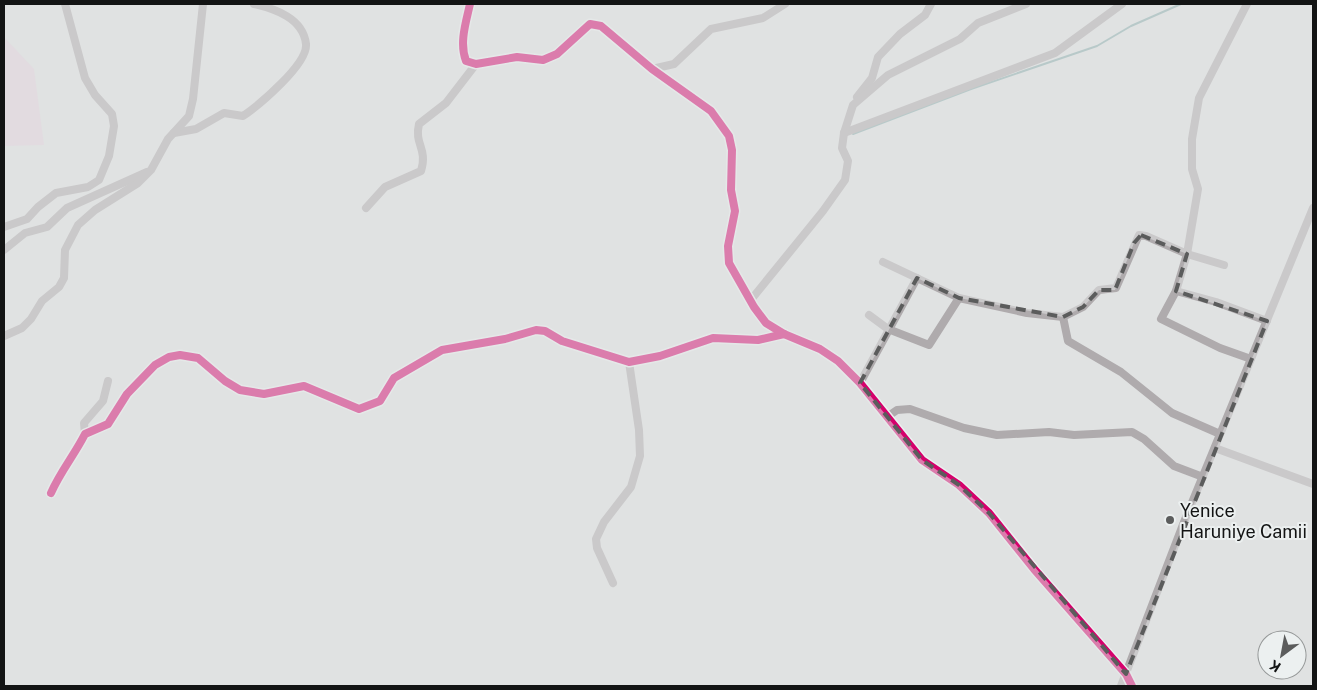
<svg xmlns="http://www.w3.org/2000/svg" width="1317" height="690" font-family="'Public Sans',sans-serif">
<rect width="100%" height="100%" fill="#e0e2e2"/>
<path fill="#e4d3de" d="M 4,37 L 34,69 L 44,145 L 4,146 Z"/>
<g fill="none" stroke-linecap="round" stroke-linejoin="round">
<path stroke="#88acac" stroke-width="2" d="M 853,134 L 971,89 L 1097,46 L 1131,26 L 1181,4"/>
<g stroke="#afabad" stroke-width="8">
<path d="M 470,4 C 466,22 459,43 466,61 L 476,64 L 517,57 L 543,60 L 557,54 L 590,24 L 601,26 L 652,69 L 711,111 L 729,136 L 732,150 L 731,190 L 735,211 L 728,246 L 729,263 L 754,307 L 766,323 L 784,334 L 820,349 L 838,361 L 860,383 L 922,460 L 959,485 L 989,513 L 1034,569 L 1126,674 L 1132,686"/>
<path d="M 1247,4 L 1199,98 L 1192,139 L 1192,169 L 1198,189 L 1187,254 L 1176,291 L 1161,319 L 1220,348 L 1251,359"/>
<path d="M 652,69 L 674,64 L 711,29 L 763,18 L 785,4"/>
<path d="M 857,97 L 872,78 L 878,57 L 900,34 L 925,15 L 931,4"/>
<path d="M 174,133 L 196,129 L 224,113 L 243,116 C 259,105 308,64 306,44 C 303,18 275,9 254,4"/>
<path d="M 844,133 L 1055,53 L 1122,4"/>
<path d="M 366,208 L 385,187 L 421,171 C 428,148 414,145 419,124 L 446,103 L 476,64"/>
<path d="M 4,227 L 27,219 L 38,207 L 56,193 L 88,187 L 99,180 L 109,156 L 114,126 L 112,114 L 95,95 L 85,78 L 65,4"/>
<path d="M 4,250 L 25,233 L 47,227 L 67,208 L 147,172"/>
<path d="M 883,262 L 959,298 L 1027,313 L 1063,317 L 1083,307 L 1099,290 L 1116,288 L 1139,235 L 1146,236 L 1187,254 L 1224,265"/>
<path d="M 1176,291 L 1216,302 L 1267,321"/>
<path d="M 750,301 L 823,211 L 845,180 L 848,161 L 842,148 L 844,133 L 853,105 L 888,75 L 960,39 L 978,23 L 1026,4"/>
<path d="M 869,315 L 888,329 L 929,345 L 959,298"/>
<path d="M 1063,317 L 1068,341 L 1121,372 L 1172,413 L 1220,434"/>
<path d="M 4,336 L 22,328 L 31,319 L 42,301 L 59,287 L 64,278 L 65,250 L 78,225 L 95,210 L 138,183 L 151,170 L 168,139 L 189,116 L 193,99 L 203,4"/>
<path d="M 860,383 L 917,278"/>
<path d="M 887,417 L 897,410 L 910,409 L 964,428 L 997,435 L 1049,432 L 1074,435 L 1132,432 L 1144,439 L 1174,466 L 1203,477"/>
<path d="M 85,434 L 84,423 L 103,401 L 108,381"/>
<path d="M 1215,448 L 1313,484"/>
<path d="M 51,493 C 60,472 75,454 85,434 L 108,424 L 127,394 L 155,365 L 169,357 L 180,355 L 198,358 L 225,381 L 240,390 L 264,394 L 304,386 L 359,409 L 380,401 L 394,378 L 442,350 L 505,339 L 536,330 L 545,331 L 562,341 L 629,362 L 660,356 L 713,338 L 758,340 L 784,334"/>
<path d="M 613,583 L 597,548 L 596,539 L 604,522 L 631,487 L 640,456 L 639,430 L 629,362"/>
<path d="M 1121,686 L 1184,522 L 1313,208"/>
</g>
<defs>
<g id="cycleway">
<path d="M 470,4 C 466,22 459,43 466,61 L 476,64 L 517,57 L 543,60 L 557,54 L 590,24 L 601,26 L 652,69 L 711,111 L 729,136 L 732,150 L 731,190 L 735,211 L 728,246 L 729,263 L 754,307 L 766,323 L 784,334 L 820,349 L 838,361 L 860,383 L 922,460 L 959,485 L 989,513 L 1034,569 L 1126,674 L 1132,686"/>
<path d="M 51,493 C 60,472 75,454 85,434 L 108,424 L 127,394 L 155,365 L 169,357 L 180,355 L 198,358 L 225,381 L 240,390 L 264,394 L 304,386 L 359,409 L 380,401 L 394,378 L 442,350 L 505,339 L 536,330 L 545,331 L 562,341 L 629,362 L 660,356 L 713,338 L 758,340 L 784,334"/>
</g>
</defs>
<use href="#cycleway" stroke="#ecf0f0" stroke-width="11"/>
<use href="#cycleway" stroke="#d6006c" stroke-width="8"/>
</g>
<path d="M0 0H1317V690H0ZM 1141,235 L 1187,254 L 1176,291 L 1267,321 L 1126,674 L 989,513 L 959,485 L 922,460 L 860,383 L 917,278 L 959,298 L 1063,317 L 1083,307 L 1099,290 L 1115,290 L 1134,243 Z" fill="#e0e2e2" fill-opacity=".55" fill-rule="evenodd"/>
<path fill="none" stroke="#5b5c5c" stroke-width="4" stroke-dasharray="10 6" stroke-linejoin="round" d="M 1141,235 L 1187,254 L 1176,291 L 1267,321 L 1126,674 L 989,513 L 959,485 L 922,460 L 860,383 L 917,278 L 959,298 L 1063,317 L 1083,307 L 1099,290 L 1115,290 L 1134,243 Z"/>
<circle fill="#5b5c5c" stroke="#ecf0f0" stroke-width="2" cx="1170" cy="520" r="5"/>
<g text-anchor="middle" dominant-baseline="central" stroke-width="4" stroke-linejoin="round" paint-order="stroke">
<g font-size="18" fill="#131414" stroke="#ecf0f0" text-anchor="start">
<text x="1180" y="510">Yenice<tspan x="1180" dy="21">Haruniye Camii</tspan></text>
</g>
</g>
<rect width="1317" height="690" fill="none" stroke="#131414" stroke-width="10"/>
<g transform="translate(1282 655) rotate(212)"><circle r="24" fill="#ecf0f0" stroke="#959898"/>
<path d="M0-4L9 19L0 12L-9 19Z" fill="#5b5c5c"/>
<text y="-8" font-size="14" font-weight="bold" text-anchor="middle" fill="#131414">K</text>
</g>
</svg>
